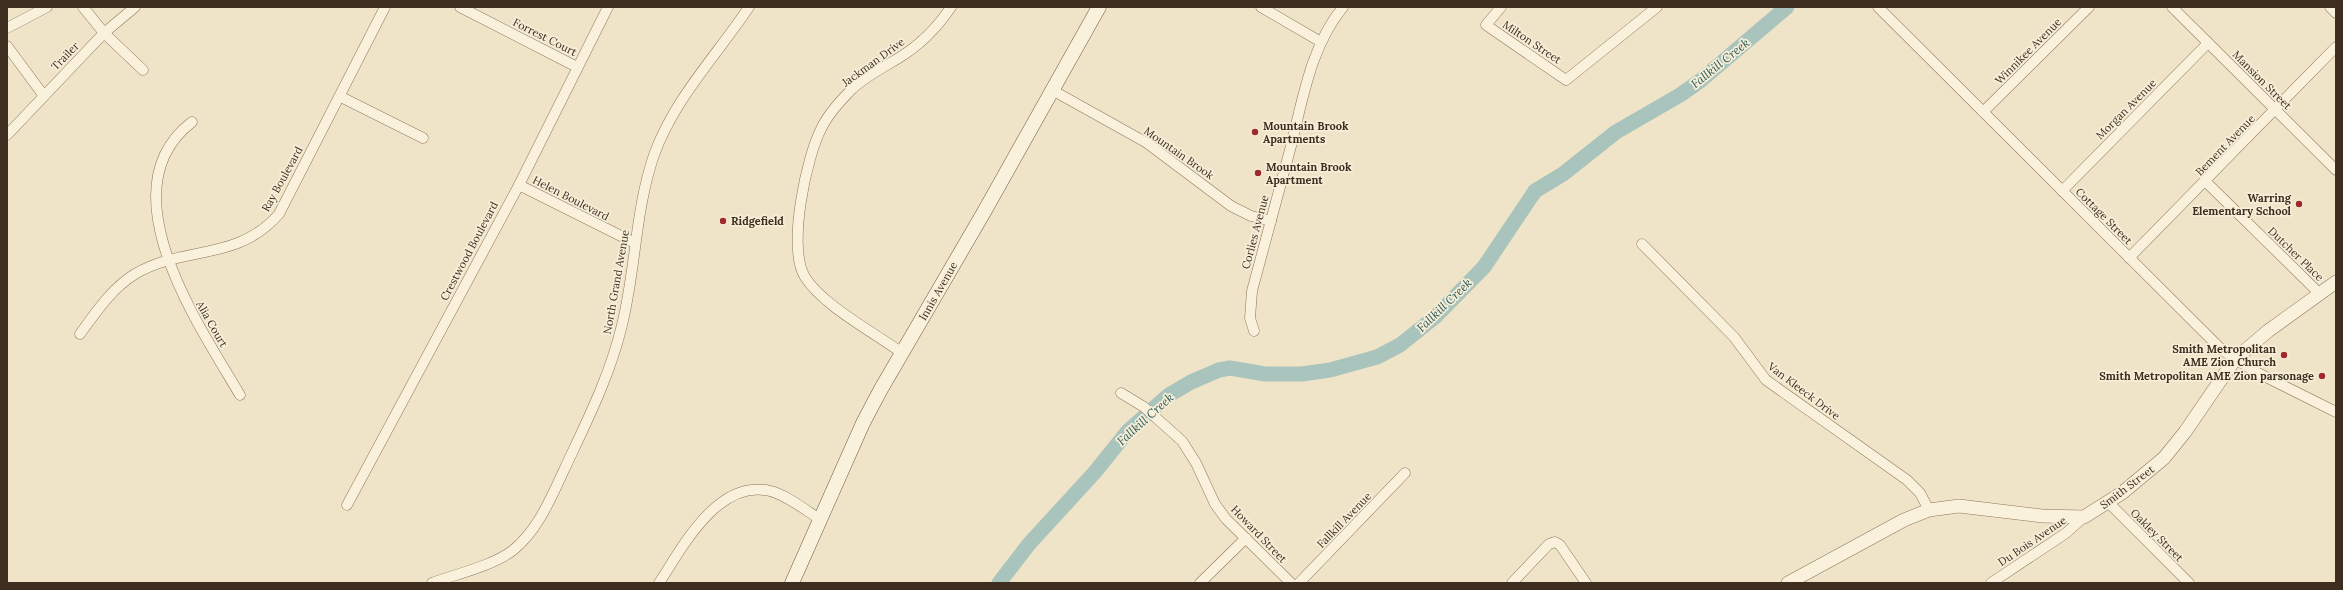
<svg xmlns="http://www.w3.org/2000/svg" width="2343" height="590" font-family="Lora,serif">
<rect width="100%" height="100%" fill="#f0e4c8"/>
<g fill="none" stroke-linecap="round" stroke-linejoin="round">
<path stroke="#a9c4bc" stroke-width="15" d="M 999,583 L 1029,544 L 1095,472 L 1128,431 L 1169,395 L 1191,382 L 1219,370 L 1230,368 L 1265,374 L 1302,374 L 1330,370 L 1377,357 L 1400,345 L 1435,317 L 1484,267 L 1535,191 L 1563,174 L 1616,132 L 1680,95 L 1700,81 L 1787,7"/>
<defs>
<g id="minor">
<path d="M 83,7 L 104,33 L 143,70"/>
<path d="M 460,7 L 577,67"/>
<path d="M 1261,7 L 1321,42"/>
<path d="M 1501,7 L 1486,25 L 1566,80 L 1657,7"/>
<path d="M 1878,7 L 2222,350 L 2256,372 L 2336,412"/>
<path d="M 2172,7 L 2336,170"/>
<path d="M 2330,7 L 2336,13"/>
<path d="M 7,28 L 47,7"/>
<path d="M 7,46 L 44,96"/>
<path d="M 1052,90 L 1147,143 L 1231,206 L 1251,216 L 1271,221"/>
<path d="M 341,97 L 423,138"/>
<path d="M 1983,112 L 2089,7"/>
<path d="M 192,122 C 104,189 200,327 240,395"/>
<path d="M 7,135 L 104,33 L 135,7"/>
<path d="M 2205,181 L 2319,293"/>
<path d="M 519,185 L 635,243"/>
<path d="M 2062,191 L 2208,43"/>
<path d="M 1642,244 L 1734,337 L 1766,380 L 1907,480 L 1920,493 L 1929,510"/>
<path d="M 2129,258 L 2336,47"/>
<path d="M 1254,331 L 1250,318 L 1252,291 C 1265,243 1278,194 1291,146 C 1303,98 1311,46 1343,7"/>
<path d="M 80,334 C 96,312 112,288 135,274 C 184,245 237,262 279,214 L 385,7"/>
<path d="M 902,353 C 875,333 822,305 805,277 C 787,248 806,157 822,127 C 829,113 841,100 852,89 C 865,77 882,68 897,59 C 919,46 937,28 951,7"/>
<path d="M 1121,393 L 1144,407 L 1182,441 L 1196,463 L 1215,504 L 1226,519 L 1291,583"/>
<path d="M 2109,503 L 2189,583"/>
<path d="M 347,505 L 519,185 L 608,7"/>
<path d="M 432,583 C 456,574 492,566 512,551 C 537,532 551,498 564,470 C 586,423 610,376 622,325 C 636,269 635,210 654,155 C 674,99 717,55 749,7"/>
<path d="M 659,583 C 682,548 718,478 770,491 C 785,494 807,511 821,520"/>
<path d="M 1200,583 L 1246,538"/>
<path d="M 1299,583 L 1405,473"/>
<path d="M 1512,583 L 1549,544 L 1555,542 L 1560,545 L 1586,583"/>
<path d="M 1991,583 L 2066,533 L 2084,517"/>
</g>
<path id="tertiary" d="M 1788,583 L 1904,520 L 1929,510 L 1959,506 L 2042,516 L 2084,517 L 2122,493 L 2164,458 L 2185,432 L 2235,359 L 2268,331 L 2336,282"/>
<path id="secondary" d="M 792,583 L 863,423 L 881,389 L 984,212 L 1099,7"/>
</defs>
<use href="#minor" stroke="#8d765c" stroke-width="11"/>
<use href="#tertiary" stroke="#8d765c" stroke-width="14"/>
<use href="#secondary" stroke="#6f573f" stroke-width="15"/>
<use href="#minor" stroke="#faf1dc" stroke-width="10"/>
<use href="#tertiary" stroke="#faf1dc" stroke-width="13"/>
<use href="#secondary" stroke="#faf1dc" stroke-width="14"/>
</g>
<g fill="#9e2a2b" stroke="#f7eed8" stroke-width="1.5">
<circle cx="1255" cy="132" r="4"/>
<circle cx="1258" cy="173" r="4"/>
<circle cx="2299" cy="204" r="4"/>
<circle cx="723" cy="221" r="4"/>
<circle cx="2284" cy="355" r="4"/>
<circle cx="2322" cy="376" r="4"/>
</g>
<g text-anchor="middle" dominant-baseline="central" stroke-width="3.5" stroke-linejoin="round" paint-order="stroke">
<g font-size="11" fill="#3d2e20" stroke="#f7eed8">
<text transform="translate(545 37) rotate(27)">Forrest Court</text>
<text transform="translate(1532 42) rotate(34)">Milton Street</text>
<text transform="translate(2028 51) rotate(-45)">Winnikee Avenue</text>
<text transform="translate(65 56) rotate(-46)">Trailer</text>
<text transform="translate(873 62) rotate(-36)">Jackman Drive</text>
<text transform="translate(2262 80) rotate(45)">Mansion Street</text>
<text transform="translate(2126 109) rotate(-45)">Morgan Avenue</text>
<text transform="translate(2225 145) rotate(-46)">Bement Avenue</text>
<text transform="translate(1179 153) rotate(35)">Mountain Brook</text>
<text transform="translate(282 179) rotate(-61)">Ray Boulevard</text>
<text transform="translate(571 198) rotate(27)">Helen Boulevard</text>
<text transform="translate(2104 216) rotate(45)">Cottage Street</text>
<text transform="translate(1255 232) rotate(-75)">Corlies Avenue</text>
<text transform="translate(469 251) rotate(-62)">Crestwood Boulevard</text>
<text transform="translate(2296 254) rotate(44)">Dutcher Place</text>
<text transform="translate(616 282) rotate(-80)">North Grand Avenue</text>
<text transform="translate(938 291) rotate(-60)">Innis Avenue</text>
<text transform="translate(212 324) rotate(60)">Alia Court</text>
<text transform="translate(1804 391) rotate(37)">Van Kleeck Drive</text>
<text transform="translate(2127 487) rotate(-37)">Smith Street</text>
<text transform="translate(1344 520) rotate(-46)">Fallkill Avenue</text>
<text transform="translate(1259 534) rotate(46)">Howard Street</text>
<text transform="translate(2157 535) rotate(45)">Oakley Street</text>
<text transform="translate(2032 541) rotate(-34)">Du Bois Avenue</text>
</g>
<g font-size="11" font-weight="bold" fill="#3d2e20" stroke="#f7eed8" text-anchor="start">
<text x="1263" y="126">Mountain Brook<tspan x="1263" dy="13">Apartments</tspan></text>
<text x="1266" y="167">Mountain Brook<tspan x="1266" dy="13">Apartment</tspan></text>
<text x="2291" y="198" text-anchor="end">Warring<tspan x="2291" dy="13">Elementary School</tspan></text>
<text x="731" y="221">Ridgefield</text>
<text x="2276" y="349" text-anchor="end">Smith Metropolitan<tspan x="2276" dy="13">AME Zion Church</tspan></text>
<text x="2314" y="376" text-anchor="end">Smith Metropolitan AME Zion parsonage</text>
</g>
<g font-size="12" font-style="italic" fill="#2f5d5a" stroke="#f7eed8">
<text transform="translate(1720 63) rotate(-39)">Fallkill Creek</text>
<text transform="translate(1444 305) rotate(-44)">Fallkill Creek</text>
<text transform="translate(1145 419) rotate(-42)">Fallkill Creek</text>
</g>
</g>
<rect width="2343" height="590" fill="none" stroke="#3d2e20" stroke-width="16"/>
</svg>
